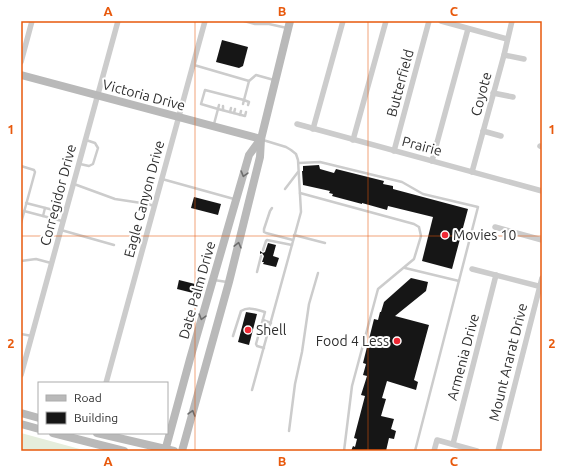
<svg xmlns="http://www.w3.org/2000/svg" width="563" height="472" font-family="Ubuntu,sans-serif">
<rect width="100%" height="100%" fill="#fff"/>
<path fill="#e5eddc" d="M 21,433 L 87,451 L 21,451 Z"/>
<g fill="#161616">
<path d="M 222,40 L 248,47 L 243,66 L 239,68 L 216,62 Z"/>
<path d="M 319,165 L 320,169 L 334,173 L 336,169 L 384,181 L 383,184 L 393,186 L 393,189 L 468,209 L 452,269 L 422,261 L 433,217 L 388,206 L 387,210 L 362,203 L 362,204 L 332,196 L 333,194 L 329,193 L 330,191 L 303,185 L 302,171 L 303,171 L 303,166 Z"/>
<path d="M 194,197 L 221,204 L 218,215 L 191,208 Z"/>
<path d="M 268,243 L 276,245 L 273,256 L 279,258 L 276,267 L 263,264 L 264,262 L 262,262 L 264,256 L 262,253 L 260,254 L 260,251 L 263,253 L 265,252 Z"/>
<path d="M 411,278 L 428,282 L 426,291 L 395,316 L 429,325 L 414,380 L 418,382 L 416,390 L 387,381 L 382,398 L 386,399 L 381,416 L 394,419 L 391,429 L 396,431 L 394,439 L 389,438 L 386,451 L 351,451 L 353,446 L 355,447 L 357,439 L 354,438 L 365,396 L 361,395 L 367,376 L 363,375 L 366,364 L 363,363 L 374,319 L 378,320 L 380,312 L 381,312 L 384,302 Z"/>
<path d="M 179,280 L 203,286 L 201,295 L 177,289 Z"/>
<path d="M 246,312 L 257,314 L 249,345 L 238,342 Z"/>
</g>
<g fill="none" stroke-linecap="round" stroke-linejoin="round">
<g stroke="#ccc" stroke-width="2.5">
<path d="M 244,21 L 255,24 L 269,24 L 287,28"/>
<path d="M 194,65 L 249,81 L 256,75 L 274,80"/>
<path d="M 243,104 L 244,100 L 249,102 L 248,105"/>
<path d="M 219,105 L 218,109 L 245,116 L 246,112"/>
<path d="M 223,110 L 223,106"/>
<path d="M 230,112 L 231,108"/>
<path d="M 234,113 L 235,109"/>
<path d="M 240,115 L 241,111"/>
<path d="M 214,124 L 218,109 L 201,104 L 205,90 L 244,100 L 249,81"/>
<path d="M 299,163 L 320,162 L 402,182 L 423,194 L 478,207 L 415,451"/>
<path d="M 80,164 L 89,166 L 93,164 L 98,148 L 95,143 L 86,140"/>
<path d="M 21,166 L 34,170 L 35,172 L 21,223"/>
<path d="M 162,179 L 234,199"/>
<path d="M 74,184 L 115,199 L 148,204 L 154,206"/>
<path d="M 285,189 L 298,172"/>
<path d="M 300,193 L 414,224 L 419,227 L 421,236 L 414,259 L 378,289 L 352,386 L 344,451"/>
<path d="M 26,203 L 65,213"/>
<path d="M 272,208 L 270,211 L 264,229 L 264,232 L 266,233 L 293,240"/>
<path d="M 24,211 L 62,221"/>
<path d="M 43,216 L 45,208"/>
<path d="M 61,230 L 114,245"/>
<path d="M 294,235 L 325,243"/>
<path d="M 263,250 L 266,241 L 267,240 L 292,245"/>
<path d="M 21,261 L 36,259 L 51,263"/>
<path d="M 405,268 L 459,281"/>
<path d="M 257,272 L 261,256"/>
<path d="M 214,280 L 227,282"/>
<path d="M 263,320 L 271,323"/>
<path d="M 21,334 L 32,336"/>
<path d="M 233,336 L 241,311 C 249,306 257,310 265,312 L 256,344 L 257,346 L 264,348"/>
<path d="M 252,390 L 301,212 L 298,160 L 296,154 L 291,150 L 286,147 L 263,140"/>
<path d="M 289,431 L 295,384 L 302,352 L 309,304 L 318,273"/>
</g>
<g stroke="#ccc" stroke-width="5.5">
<path d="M 441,21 L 507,39"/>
<path d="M 504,55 L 524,59"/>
<path d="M 21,62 L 32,21"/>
<path d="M 493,93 L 513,97"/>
<path d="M 297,124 L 542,191"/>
<path d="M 313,129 L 343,21"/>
<path d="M 483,131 L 501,136"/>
<path d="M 353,140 L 386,21"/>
<path d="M 540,146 L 542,147"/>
<path d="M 394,151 L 429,21"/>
<path d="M 432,161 L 468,29"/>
<path d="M 472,172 L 504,55 L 512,21"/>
<path d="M 495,227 L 542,240"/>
<path d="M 472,269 L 542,287"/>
<path d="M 21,375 L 118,21"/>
<path d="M 106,383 L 205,21"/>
<path d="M 453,444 L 496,275"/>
<path d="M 434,451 L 437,440 L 477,451"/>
<path d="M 498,451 L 542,278"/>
</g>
<g stroke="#b9b9b9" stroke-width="8">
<path d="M 21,75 L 261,139"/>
<path d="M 21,413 L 39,418"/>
<path d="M 21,424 L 39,429"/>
<path d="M 53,433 L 124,451"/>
<path d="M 97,433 L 174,451"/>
<path d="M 165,451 L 190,359 L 249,155 L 260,140"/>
<path d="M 182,451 L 229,282 L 260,157 L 261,139 L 290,21"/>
</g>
</g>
<defs><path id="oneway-chevron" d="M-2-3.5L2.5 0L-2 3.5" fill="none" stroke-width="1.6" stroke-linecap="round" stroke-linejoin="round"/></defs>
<g stroke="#6d6d6d">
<use href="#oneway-chevron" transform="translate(244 174) rotate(106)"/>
<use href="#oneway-chevron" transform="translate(238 245) rotate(-76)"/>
<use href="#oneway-chevron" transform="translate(202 317) rotate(106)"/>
<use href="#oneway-chevron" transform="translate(192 413) rotate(-74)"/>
</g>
<path fill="none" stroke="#e8590c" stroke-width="1" stroke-opacity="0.55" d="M 195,21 L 195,451M 368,21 L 368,451M 21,236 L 542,236"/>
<g fill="#ef2834" stroke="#fff" stroke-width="1.5">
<circle cx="445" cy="235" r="4"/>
<circle cx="248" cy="330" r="4"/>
<circle cx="397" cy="341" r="4"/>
</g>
<g text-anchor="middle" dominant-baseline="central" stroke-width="4" stroke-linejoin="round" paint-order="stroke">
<g font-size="14" fill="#2f2f2f" stroke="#fff">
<text transform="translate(400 83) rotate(-75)">Butterfield</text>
<text transform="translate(481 94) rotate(-75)">Coyote</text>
<text transform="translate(144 95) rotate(15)">Victoria Drive</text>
<text transform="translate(422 146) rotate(15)">Prairie</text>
<text transform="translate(58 195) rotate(-75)">Corregidor Drive</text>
<text transform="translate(144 199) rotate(-75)">Eagle Canyon Drive</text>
<text transform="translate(197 290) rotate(-74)">Date Palm Drive</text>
<text transform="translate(463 357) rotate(-75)">Armenia Drive</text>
<text transform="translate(508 362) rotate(-76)">Mount Ararat Drive</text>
</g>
<g font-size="14" fill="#2f2f2f" stroke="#fff" text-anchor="start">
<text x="453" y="235">Movies 10</text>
<text x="256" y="330">Shell</text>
<text x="389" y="341" text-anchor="end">Food 4 Less</text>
</g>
</g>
<rect width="563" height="472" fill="none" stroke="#ffffff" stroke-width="44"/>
<rect x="38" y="382" width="130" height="52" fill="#ffffff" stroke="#acacac"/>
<rect x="46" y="395" width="20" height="6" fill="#b9b9b9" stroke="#acacac"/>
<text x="74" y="402" font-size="12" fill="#2f2f2f">Road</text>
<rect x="46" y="412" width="20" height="12" fill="#161616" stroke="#acacac"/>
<text x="74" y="422" font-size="12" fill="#2f2f2f">Building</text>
<rect x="22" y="22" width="519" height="428" fill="none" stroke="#e8590c" stroke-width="1.5"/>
<g font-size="13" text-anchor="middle" font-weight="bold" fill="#e8590c">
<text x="108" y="16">A</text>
<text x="282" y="16">B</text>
<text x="454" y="16">C</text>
<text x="11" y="134">1</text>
<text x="552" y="134">1</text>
<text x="11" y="348">2</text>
<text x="552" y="348">2</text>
<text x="108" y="466">A</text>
<text x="282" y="466">B</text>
<text x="454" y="466">C</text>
</g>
</svg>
